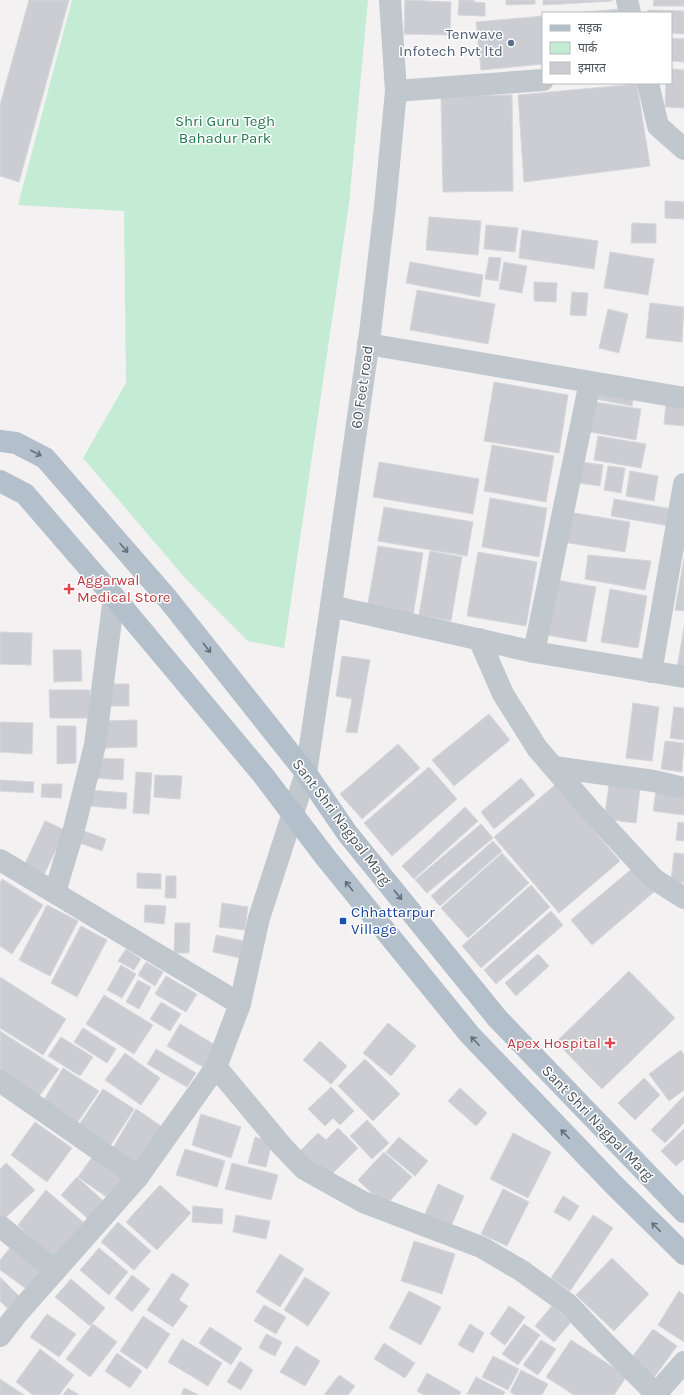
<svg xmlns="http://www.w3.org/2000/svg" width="684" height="1395" font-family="Karla,'Noto Sans Devanagari',sans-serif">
<rect width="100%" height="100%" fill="#f3f1f1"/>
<path fill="#c4ecd4" d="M 72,0 L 368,0 L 349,204 L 284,648 L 248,641 L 185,578 L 83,458 L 126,383 L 124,211 L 18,205 Z"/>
<g fill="#cbcdd3" stroke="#d5d7db">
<path d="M 29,0 L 69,0 L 19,182 L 0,176 L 0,105 Z"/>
<path d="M 405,0 L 451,2 L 450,35 L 404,34 Z"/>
<path d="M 459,0 L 474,0 L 474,2 L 485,3 L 485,16 L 458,15 Z"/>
<path d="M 506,0 L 535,0 L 535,4 L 506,5 Z"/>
<path d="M 543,0 L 612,0 L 612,1 L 543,5 Z"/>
<path d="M 654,0 L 684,0 L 684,6 L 653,6 Z"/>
<path d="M 620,9 L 621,13 L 575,13 Z"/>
<path d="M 648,10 L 684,11 L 684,34 L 671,33 L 671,13 L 648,13 Z"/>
<path d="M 543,16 L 543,64 L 481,70 L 476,22 Z"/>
<path d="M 671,38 L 684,39 L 684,62 L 671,61 Z"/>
<path d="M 671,69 L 684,70 L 684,108 L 665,107 L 666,83 L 671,83 Z"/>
<path d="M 637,84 L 650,166 L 524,182 L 518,95 Z"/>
<path d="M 512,95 L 513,191 L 443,192 L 441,96 Z"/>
<path d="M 665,201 L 684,202 L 684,219 L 665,218 Z"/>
<path d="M 429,217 L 481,221 L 478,255 L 426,250 Z"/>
<path d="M 632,223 L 656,224 L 656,243 L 631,243 Z"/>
<path d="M 486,225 L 518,228 L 515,252 L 484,249 Z"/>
<path d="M 522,230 L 598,241 L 594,269 L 519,258 Z"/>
<path d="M 610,252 L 654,259 L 648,295 L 604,288 Z"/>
<path d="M 489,257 L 501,258 L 498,281 L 485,279 Z"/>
<path d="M 410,262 L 483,275 L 480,297 L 406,283 Z"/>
<path d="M 504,262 L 527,266 L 522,293 L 499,289 Z"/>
<path d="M 534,282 L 557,283 L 556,302 L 534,301 Z"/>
<path d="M 417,290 L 495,304 L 488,344 L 410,330 Z"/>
<path d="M 572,292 L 588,293 L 586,316 L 570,315 Z"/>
<path d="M 650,303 L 684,307 L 682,342 L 646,338 Z"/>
<path d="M 608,309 L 628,314 L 619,353 L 599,348 Z"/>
<path d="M 494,382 L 568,395 L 559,453 L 484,441 Z"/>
<path d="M 598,387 L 634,393 L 632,406 L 596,399 Z"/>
<path d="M 595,402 L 641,409 L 636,440 L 590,432 Z"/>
<path d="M 666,404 L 684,406 L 684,426 L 664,424 Z"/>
<path d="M 598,436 L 646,444 L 641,468 L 594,460 Z"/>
<path d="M 492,445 L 554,456 L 546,502 L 484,491 Z"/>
<path d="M 379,462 L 479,479 L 473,514 L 373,497 Z"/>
<path d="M 582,462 L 603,465 L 600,486 L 579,483 Z"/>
<path d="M 608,466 L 625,468 L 621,493 L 604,490 Z"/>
<path d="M 630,471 L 658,476 L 654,501 L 626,496 Z"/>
<path d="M 490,498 L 547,508 L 539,557 L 482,547 Z"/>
<path d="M 614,499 L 672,509 L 670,526 L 611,516 Z"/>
<path d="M 384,507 L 473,522 L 467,556 L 378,541 Z"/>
<path d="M 568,512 L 630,522 L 625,552 L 563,542 Z"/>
<path d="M 378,546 L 423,553 L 413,616 L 367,609 Z"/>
<path d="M 430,551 L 462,557 L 451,621 L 419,615 Z"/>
<path d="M 478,552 L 537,562 L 526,626 L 467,616 Z"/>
<path d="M 588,555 L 651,561 L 645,590 L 585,579 Z"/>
<path d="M 684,558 L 684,611 L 675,610 Z"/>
<path d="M 557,580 L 596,587 L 586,642 L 547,635 Z"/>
<path d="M 610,589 L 647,596 L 638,648 L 601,642 Z"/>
<path d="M 684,627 L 684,670 L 677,668 Z"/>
<path d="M 0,632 L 32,633 L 31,665 L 0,664 Z"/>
<path d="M 53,650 L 81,650 L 82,681 L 54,682 Z"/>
<path d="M 342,656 L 370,660 L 357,733 L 346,732 L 352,699 L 336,696 Z"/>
<path d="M 109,684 L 129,684 L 129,706 L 108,706 Z"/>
<path d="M 49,690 L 90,690 L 90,718 L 50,718 Z"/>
<path d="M 633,703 L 659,707 L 652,761 L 626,758 Z"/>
<path d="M 674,707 L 684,708 L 684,740 L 670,738 Z"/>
<path d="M 489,714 L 510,740 L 454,786 L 432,760 Z"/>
<path d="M 137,720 L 137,747 L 104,748 L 104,721 Z"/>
<path d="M 0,722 L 33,723 L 32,754 L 0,752 Z"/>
<path d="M 57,726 L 76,726 L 76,763 L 57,764 Z"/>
<path d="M 665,741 L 684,743 L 682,772 L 661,769 Z"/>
<path d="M 398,744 L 420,768 L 362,819 L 340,794 Z"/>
<path d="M 95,758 L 124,759 L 123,780 L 94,778 Z"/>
<path d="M 429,767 L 457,799 L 392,856 L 364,823 Z"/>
<path d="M 136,772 L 152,773 L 149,814 L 133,813 Z"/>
<path d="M 155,775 L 182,776 L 180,799 L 154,797 Z"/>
<path d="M 521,778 L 535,795 L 494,829 L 481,812 Z"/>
<path d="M 0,780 L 34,782 L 33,793 L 0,791 Z"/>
<path d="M 42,784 L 62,784 L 61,798 L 41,797 Z"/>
<path d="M 555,785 L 620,861 L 559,913 L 494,837 Z"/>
<path d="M 609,785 L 640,789 L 636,823 L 604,819 Z"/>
<path d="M 90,790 L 127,793 L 126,809 L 89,806 Z"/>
<path d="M 656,790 L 684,794 L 684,815 L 653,811 Z"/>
<path d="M 465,807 L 478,821 L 414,879 L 402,866 Z"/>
<path d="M 45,821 L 65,830 L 43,877 L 23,868 Z"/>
<path d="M 678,822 L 684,823 L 684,841 L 676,840 Z"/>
<path d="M 481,824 L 493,838 L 427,893 L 415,880 Z"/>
<path d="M 84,831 L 106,839 L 102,851 L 80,843 Z"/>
<path d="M 493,841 L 502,851 L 440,906 L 431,896 Z"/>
<path d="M 502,853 L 529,883 L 468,938 L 441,908 Z"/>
<path d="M 674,853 L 684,854 L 684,883 L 671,881 Z"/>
<path d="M 634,867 L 655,891 L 592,945 L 571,920 Z"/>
<path d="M 137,873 L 161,874 L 161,889 L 137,888 Z"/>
<path d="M 166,876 L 176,876 L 176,898 L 165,898 Z"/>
<path d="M 2,879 L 43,905 L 12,954 L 0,946 L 0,883 Z"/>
<path d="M 531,885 L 550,907 L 481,968 L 462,946 Z"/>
<path d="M 222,903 L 248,907 L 245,930 L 219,927 Z"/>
<path d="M 47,905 L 78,921 L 50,976 L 19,960 Z"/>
<path d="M 145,905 L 166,906 L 164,924 L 144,922 Z"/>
<path d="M 551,911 L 563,925 L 496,984 L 484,970 Z"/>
<path d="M 175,923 L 190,923 L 189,953 L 174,953 Z"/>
<path d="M 81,926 L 107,940 L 77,997 L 51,983 Z"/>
<path d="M 216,935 L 244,941 L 240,958 L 213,952 Z"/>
<path d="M 126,949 L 141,959 L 134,970 L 118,961 Z"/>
<path d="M 538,954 L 549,966 L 516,996 L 505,983 Z"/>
<path d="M 146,962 L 163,972 L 155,986 L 138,975 Z"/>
<path d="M 121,965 L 136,974 L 122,998 L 107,990 Z"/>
<path d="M 629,971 L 675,1018 L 602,1089 L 556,1042 Z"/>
<path d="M 166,976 L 197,994 L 186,1012 L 155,994 Z"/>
<path d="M 0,977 L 66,1019 L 43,1055 L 0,1028 Z"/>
<path d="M 138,980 L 151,987 L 139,1009 L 126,1002 Z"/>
<path d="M 104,995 L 153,1025 L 134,1054 L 86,1024 Z"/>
<path d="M 161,1002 L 181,1014 L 170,1031 L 150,1019 Z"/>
<path d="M 388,1023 L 416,1046 L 391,1076 L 363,1053 Z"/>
<path d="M 180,1024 L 220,1048 L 208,1070 L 167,1046 Z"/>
<path d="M 83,1028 L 116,1049 L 107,1063 L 74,1042 Z"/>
<path d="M 0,1031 L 59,1069 L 37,1099 L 0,1075 Z"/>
<path d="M 61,1037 L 93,1057 L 80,1076 L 48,1056 Z"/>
<path d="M 320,1041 L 347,1066 L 331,1084 L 303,1060 Z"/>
<path d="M 156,1049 L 196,1073 L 187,1087 L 147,1064 Z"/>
<path d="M 681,1050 L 684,1055 L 684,1090 L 669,1101 L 649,1074 Z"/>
<path d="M 125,1053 L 160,1078 L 141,1105 L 105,1080 Z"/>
<path d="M 365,1059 L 400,1094 L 373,1121 L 338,1086 Z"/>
<path d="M 63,1068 L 99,1091 L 75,1126 L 42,1103 Z"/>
<path d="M 644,1078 L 660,1095 L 635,1120 L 618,1103 Z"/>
<path d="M 331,1087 L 354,1111 L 340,1125 L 333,1118 L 325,1126 L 308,1109 Z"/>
<path d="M 460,1088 L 487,1113 L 476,1126 L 448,1101 Z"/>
<path d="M 103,1089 L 134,1109 L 108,1149 L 77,1128 Z"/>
<path d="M 684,1096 L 684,1123 L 665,1143 L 651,1130 Z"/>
<path d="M 136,1109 L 164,1128 L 140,1166 L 111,1151 Z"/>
<path d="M 201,1114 L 241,1127 L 231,1158 L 192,1145 Z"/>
<path d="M 367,1120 L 389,1143 L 372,1159 L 350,1136 Z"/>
<path d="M 35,1122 L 72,1148 L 47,1182 L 11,1155 Z"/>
<path d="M 338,1128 L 358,1148 L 327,1179 L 300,1151 L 318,1133 L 326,1140 Z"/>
<path d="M 684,1129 L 684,1159 L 676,1166 L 661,1151 Z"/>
<path d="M 513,1133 L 551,1152 L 528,1198 L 490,1179 Z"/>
<path d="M 255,1137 L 272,1142 L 266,1167 L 248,1163 Z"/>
<path d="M 399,1137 L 428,1161 L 415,1176 L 386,1152 Z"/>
<path d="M 185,1149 L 225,1161 L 217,1187 L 176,1175 Z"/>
<path d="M 384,1152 L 412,1177 L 385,1206 L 358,1180 Z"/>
<path d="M 95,1153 L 132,1179 L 115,1203 L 78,1177 Z"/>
<path d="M 6,1163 L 35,1190 L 5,1218 L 0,1214 L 0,1169 Z"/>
<path d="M 232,1163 L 278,1175 L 271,1200 L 225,1189 Z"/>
<path d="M 77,1177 L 109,1206 L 94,1224 L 61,1195 Z"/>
<path d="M 438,1184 L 464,1196 L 451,1226 L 425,1214 Z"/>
<path d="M 160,1185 L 191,1213 L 157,1250 L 126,1222 Z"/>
<path d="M 503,1189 L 529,1202 L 507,1246 L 481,1234 Z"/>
<path d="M 46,1190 L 83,1222 L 54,1260 L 18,1225 Z"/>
<path d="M 563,1196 L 579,1206 L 570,1221 L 554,1212 Z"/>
<path d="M 193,1206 L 223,1209 L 222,1224 L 192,1222 Z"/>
<path d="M 236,1215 L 270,1221 L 266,1239 L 233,1232 Z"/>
<path d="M 593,1215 L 613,1228 L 570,1291 L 551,1278 Z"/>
<path d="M 118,1222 L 151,1251 L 134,1270 L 101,1242 Z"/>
<path d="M 414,1241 L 455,1254 L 442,1294 L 401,1281 Z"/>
<path d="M 10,1248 L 44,1276 L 28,1290 L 0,1270 L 0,1260 Z"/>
<path d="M 99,1248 L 128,1272 L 109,1295 L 80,1270 Z"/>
<path d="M 280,1254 L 304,1269 L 280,1307 L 256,1292 Z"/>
<path d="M 612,1258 L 649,1294 L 614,1331 L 576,1295 Z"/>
<path d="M 172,1273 L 189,1284 L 179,1300 L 188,1306 L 173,1327 L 147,1310 Z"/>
<path d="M 132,1275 L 150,1289 L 132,1312 L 115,1298 Z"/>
<path d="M 0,1277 L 19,1296 L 7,1308 L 0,1301 Z"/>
<path d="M 305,1277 L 330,1293 L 308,1326 L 284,1310 Z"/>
<path d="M 71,1279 L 105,1308 L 90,1326 L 55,1297 Z"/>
<path d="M 409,1291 L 441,1307 L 421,1345 L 389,1328 Z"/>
<path d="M 679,1291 L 684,1295 L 684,1342 L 658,1325 Z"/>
<path d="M 264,1305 L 286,1317 L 276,1334 L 254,1321 Z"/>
<path d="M 509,1306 L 525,1317 L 505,1345 L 490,1334 Z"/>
<path d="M 552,1306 L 571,1322 L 554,1342 L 535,1326 Z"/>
<path d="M 47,1314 L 76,1334 L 59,1357 L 30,1337 Z"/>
<path d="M 143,1316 L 170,1334 L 147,1369 L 120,1351 Z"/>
<path d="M 93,1324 L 117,1342 L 90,1377 L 66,1359 Z"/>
<path d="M 470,1324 L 484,1333 L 473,1353 L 458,1345 Z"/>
<path d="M 524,1324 L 540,1335 L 518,1365 L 502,1354 Z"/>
<path d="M 210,1327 L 242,1348 L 231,1365 L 199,1343 Z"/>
<path d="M 653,1329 L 677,1346 L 653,1379 L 629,1361 Z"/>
<path d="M 266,1334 L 282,1342 L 275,1356 L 259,1348 Z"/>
<path d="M 182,1339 L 222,1363 L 208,1386 L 168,1362 Z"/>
<path d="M 541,1340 L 556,1349 L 538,1375 L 523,1365 Z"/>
<path d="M 571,1340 L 627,1376 L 614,1395 L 574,1395 L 546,1377 Z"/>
<path d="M 384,1343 L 415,1363 L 405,1378 L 374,1359 Z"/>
<path d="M 296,1346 L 320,1361 L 305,1386 L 280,1372 Z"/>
<path d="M 40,1349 L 74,1375 L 59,1395 L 33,1395 L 16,1382 Z"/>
<path d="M 117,1353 L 142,1371 L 130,1388 L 105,1371 Z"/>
<path d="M 493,1356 L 519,1369 L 508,1390 L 482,1377 Z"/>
<path d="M 240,1361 L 253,1370 L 241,1390 L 227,1382 Z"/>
<path d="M 521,1370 L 548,1384 L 542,1395 L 515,1395 L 510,1392 Z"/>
<path d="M 427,1373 L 461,1392 L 459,1395 L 424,1395 L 417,1391 Z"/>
<path d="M 339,1375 L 355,1386 L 348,1395 L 324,1395 Z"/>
<path d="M 476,1377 L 505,1392 L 503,1395 L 467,1394 Z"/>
<path d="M 0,1379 L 24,1395 L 0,1395 Z"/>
<path d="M 68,1388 L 79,1395 L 63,1395 Z"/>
<path d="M 184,1388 L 199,1395 L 181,1395 Z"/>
</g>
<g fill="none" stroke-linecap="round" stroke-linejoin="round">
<g stroke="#c0c8ce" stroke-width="22">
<path d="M 627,0 L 630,13"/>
<path d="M 648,83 L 658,126 L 684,149"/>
<path d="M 396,91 L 543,80"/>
<path d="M 368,344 L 684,398"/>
<path d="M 331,606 L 534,652 L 684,677"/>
<path d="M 479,639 L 503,694 L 537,748 L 590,810 L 654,879 L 684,898"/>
<path d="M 534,652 L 590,382"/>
<path d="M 651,672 L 684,484"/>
<path d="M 554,767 L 654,781 L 684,788"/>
<path d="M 0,860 L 240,1004"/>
<path d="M 55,892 L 74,829 L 95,745 L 114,597"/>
<path d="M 216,1067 L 282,1146 L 304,1169 L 363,1202 L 481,1247 L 522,1271 L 569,1305 L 604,1342 L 656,1394"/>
<path d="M 0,1081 L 138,1177"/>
<path d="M 0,1226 L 55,1271"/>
<path d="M 0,1336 L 17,1314 L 138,1177 L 216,1067 L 240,1004 L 259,918 L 306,773 L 331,606 L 370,333 L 385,206 L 396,91 L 390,0"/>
<path d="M 655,1395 L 684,1362"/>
</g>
<g stroke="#b3c0cc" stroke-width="22">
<path d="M 0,441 L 16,443 L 45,458 L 167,598 L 306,773 L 347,833 L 497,1018 L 684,1212"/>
<path d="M 0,481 L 25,494 L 114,597 L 263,775 L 326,858 L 470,1035 L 615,1186 L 684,1254"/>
</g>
</g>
<defs><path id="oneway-shaft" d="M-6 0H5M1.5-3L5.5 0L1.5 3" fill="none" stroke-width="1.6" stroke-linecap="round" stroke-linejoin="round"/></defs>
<g stroke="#646f78">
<use href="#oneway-shaft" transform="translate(36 453) rotate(27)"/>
<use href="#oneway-shaft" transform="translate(124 548) rotate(49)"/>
<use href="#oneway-shaft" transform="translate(207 648) rotate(52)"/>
<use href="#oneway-shaft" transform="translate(349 886) rotate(-129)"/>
<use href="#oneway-shaft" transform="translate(398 895) rotate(51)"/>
<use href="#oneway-shaft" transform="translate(475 1041) rotate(-134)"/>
<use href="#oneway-shaft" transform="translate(565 1134) rotate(-134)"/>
<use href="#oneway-shaft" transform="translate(656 1227) rotate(-135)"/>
</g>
<circle fill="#5c6f8a" stroke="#fff" stroke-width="1.5" cx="511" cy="43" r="4"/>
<g fill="#e0444e" stroke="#fff" stroke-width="1.5">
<path d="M67 583h4v4h4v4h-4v4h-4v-4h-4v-4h4z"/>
<path d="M608 1037h4v4h4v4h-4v4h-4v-4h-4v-4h4z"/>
</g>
<rect fill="#1a4fb4" stroke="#fff" stroke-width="1.5" x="339" y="917" width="8" height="8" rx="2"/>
<g text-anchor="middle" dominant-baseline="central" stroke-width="3" stroke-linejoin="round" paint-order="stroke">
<g font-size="15" fill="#4e5e75" stroke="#fff" text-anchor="end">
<text x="503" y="34">Tenwave<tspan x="503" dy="17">Infotech Pvt ltd</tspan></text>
</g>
<g font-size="15" fill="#21784e" stroke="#fff">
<text x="225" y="121">Shri Guru Tegh<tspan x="225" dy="17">Bahadur Park</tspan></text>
</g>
<g font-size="15" fill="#4a545c" stroke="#fff">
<text transform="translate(362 387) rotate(-82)">60 Feet road</text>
<text transform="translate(342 822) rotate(53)">Sant Shri Nagpal Marg</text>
<text transform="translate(598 1123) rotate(46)">Sant Shri Nagpal Marg</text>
</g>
<g font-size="15" fill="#be3a42" stroke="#fff" text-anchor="start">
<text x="77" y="580">Aggarwal<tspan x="77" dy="17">Medical Store</tspan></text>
<text x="601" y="1043" text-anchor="end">Apex Hospital</text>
</g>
<g font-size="15" fill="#164399" stroke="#fff" text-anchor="start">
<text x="351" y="912">Chhattarpur<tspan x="351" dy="17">Village</tspan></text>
</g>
</g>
<rect x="542" y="12" width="130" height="72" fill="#ffffff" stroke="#b7bbbe"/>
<rect x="550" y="25" width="20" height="6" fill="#b3c0cc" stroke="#b7bbbe"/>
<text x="578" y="32" font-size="12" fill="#4a545c">सड़क</text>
<rect x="550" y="42" width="20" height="12" fill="#c4ecd4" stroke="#b7bbbe"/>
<text x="578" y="52" font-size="12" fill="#4a545c">पार्क</text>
<rect x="550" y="62" width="20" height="12" fill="#cbcdd3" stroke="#b7bbbe"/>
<text x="578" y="72" font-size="12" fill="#4a545c">इमारत</text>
</svg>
